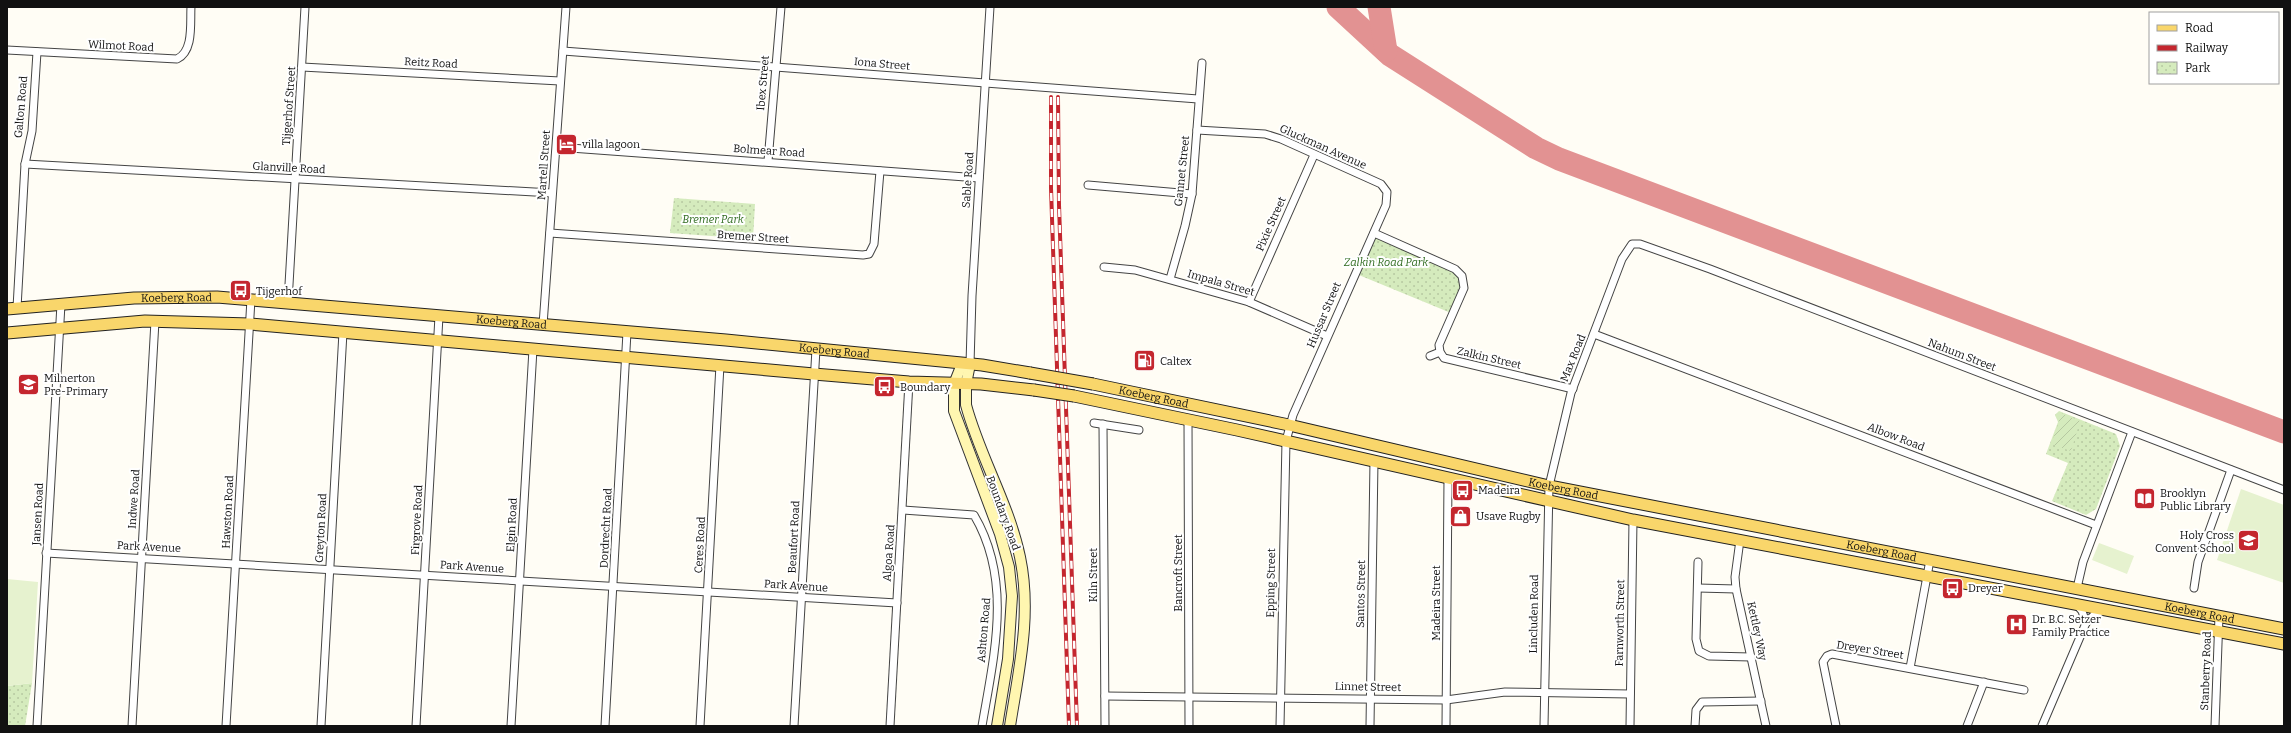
<svg xmlns="http://www.w3.org/2000/svg" width="2291" height="733" font-family="Bitter,serif">
<defs>
<pattern id="park-dots" width="8" height="8" patternUnits="userSpaceOnUse"><rect width="8" height="8" fill="#d5ebbd"/><path d="M2 2h.1M6 6h.1" fill="none" stroke="#b6c8a1" stroke-width="1.8" stroke-linecap="round"/></pattern>
<pattern id="garden-furrows" width="10" height="10" patternUnits="userSpaceOnUse"><rect width="10" height="10" fill="#d5ebbd"/><path d="M-1 1l2-2M0 10L10 0M9 11l2-2" fill="none" stroke="#b6c8a1"/></pattern>
</defs>
<rect width="100%" height="100%" fill="#fffdf5"/>
<g fill="url(#park-dots)">
<path d="M 674,198 L 755,204 L 753,239 L 670,233 Z"/>
<path d="M 1374,233 L 1456,268 L 1463,282 L 1451,313 L 1354,273 Z"/>
<path d="M 2059,411 L 2116,434 L 2120,446 L 2096,509 L 2086,515 L 2052,501 L 2068,463 L 2046,454 L 2058,422 L 2055,415 Z"/>
<path d="M 32,683 L 25,726 L 7,726 L 7,686 Z"/>
</g>
<path fill="url(#garden-furrows)" d="M 2059,412 L 2080,421 L 2071,451 L 2051,444 L 2059,422 L 2055,415 Z"/>
<g fill="#e6f2cf">
<path d="M 2241,489 L 2284,505 L 2284,583 L 2217,560 Z"/>
<path d="M 2099,543 L 2134,556 L 2127,574 L 2092,560 Z"/>
<path d="M 7,579 L 38,582 L 32,683 L 7,686 Z"/>
</g>
<g fill="none" stroke-linecap="round" stroke-linejoin="round">
<g stroke="#e29292" stroke-width="23">
<path d="M 1338,7 L 1390,55 L 1536,148 L 1559,159 L 2284,432"/>
<path d="M 1379,7 L 1386,51"/>
</g>
<defs>
<g id="street">
<path d="M 7,50 L 177,59 C 194,51 190,23 191,7"/>
<path d="M 563,51 L 1198,99"/>
<path d="M 302,67 L 560,81"/>
<path d="M 1197,130 L 1265,134 L 1281,139 L 1381,184 L 1387,192 L 1386,205 L 1293,415 L 1286,441 L 1280,726"/>
<path d="M 557,147 L 979,178"/>
<path d="M 768,161 L 781,7"/>
<path d="M 25,164 L 552,193"/>
<path d="M 1088,185 L 1192,194"/>
<path d="M 550,233 L 863,255 L 869,254 L 874,244 L 880,171"/>
<path d="M 1374,233 L 1455,269 L 1462,276 L 1464,288 L 1439,345 L 1440,352 L 1444,358 L 1573,389"/>
<path d="M 1104,267 L 1135,270 L 1249,302 L 1327,336"/>
<path d="M 1170,279 L 1185,226 L 1192,194 L 1202,63"/>
<path d="M 288,302 L 305,7"/>
<path d="M 1249,302 L 1314,155"/>
<path d="M 17,308 L 25,164 L 32,131 L 37,52"/>
<path d="M 543,325 L 566,7"/>
<path d="M 1594,334 L 2096,525"/>
<path d="M 1430,356 L 1440,352"/>
<path d="M 970,364 L 972,296 L 990,7"/>
<path d="M 1188,419 L 1189,726"/>
<path d="M 1094,423 L 1139,430"/>
<path d="M 1103,424 L 1105,726"/>
<path d="M 903,510 L 974,515 C 1013,581 994,655 982,726"/>
<path d="M 1740,540 L 1735,577 L 1736,589 L 1766,726"/>
<path d="M 46,553 L 897,603"/>
<path d="M 1698,562 L 1696,639 L 1699,651 L 1709,656 L 1751,657"/>
<path d="M 1698,588 L 1736,589"/>
<path d="M 2077,588 L 2083,562 L 2132,432"/>
<path d="M 2194,588 L 2198,562 L 2231,470"/>
<path d="M 2076,604 L 2082,611 L 2086,623"/>
<path d="M 1910,668 L 1930,560"/>
<path d="M 1105,696 L 1446,700 L 1505,692 L 1630,694"/>
<path d="M 37,726 L 61,304"/>
<path d="M 132,726 L 155,321"/>
<path d="M 226,726 L 251,299"/>
<path d="M 321,726 L 343,332"/>
<path d="M 416,726 L 439,316"/>
<path d="M 511,726 L 533,349"/>
<path d="M 605,726 L 627,332"/>
<path d="M 700,726 L 720,365"/>
<path d="M 794,726 L 816,349"/>
<path d="M 890,726 L 909,382"/>
<path d="M 1370,726 L 1374,461"/>
<path d="M 1446,726 L 1448,479"/>
<path d="M 1544,726 L 1549,486 L 1571,393 L 1622,259 L 1632,244 L 1640,244 L 1710,269 L 2284,490"/>
<path d="M 1630,726 L 1633,520"/>
<path d="M 1695,726 L 1696,710 L 1702,702 L 1761,701"/>
<path d="M 1836,726 L 1823,662 L 1827,656 L 1832,654 L 2024,690"/>
<path d="M 1967,726 L 1984,682"/>
<path d="M 2042,726 L 2086,623 L 2094,615 L 2103,610"/>
<path d="M 2215,726 L 2219,616"/>
</g>
<g id="secondary">
<path d="M 962,364 L 954,384 L 954,411 L 1000,534 L 1009,567 L 1012,596 L 1008,659 L 997,726"/>
<path d="M 970,364 L 966,384 L 966,405 C 980,457 1009,504 1020,557 C 1032,614 1019,669 1010,726"/>
</g>
<g id="primary">
<path id="s1" d="M 7,309 L 134,298 L 217,297 L 726,340 L 982,365 L 1030,373"/>
<path d="M 7,333 L 145,321 L 250,324 L 814,374 L 909,382 L 981,384 L 1034,390"/>
<path id="s2" d="M 1093,384 L 1289,425 L 1549,486 L 2284,629"/>
<path d="M 1074,396 L 1237,430 L 1633,520 L 2284,644"/>
</g>
</defs>
<use href="#street" stroke="#444" stroke-width="9"/>
<use href="#secondary" stroke="#333" stroke-width="12"/>
<use href="#primary" stroke="#222" stroke-width="13"/>
<use href="#street" stroke="#fff" stroke-width="7"/>
<use href="#secondary" stroke="#fff6b0" stroke-width="10"/>
<use href="#primary" stroke="#f9d66b" stroke-width="11"/>
<defs>
<g id="rail">
<path d="M 1051,97 L 1051,188 L 1069,726"/>
<path d="M 1058,97 L 1059,205 L 1077,726"/>
</g>
</defs>
<use href="#rail" stroke="#c4262e" stroke-width="4"/>
<use href="#rail" stroke="#fff" stroke-width="2.5" stroke-dasharray="8" stroke-linecap="butt"/>
<defs>
<g id="primary-bridge">
<path d="M 1030,373 L 1093,384"/>
<path d="M 1034,390 L 1074,396"/>
</g>
</defs>
<use href="#primary-bridge" stroke="#222" stroke-width="13" stroke-linecap="butt"/>
<use href="#primary-bridge" stroke="#f9d66b" stroke-width="11"/>
</g>
<defs>
<symbol id="hotel-square" viewBox="-11 -11 22 22"><rect x="-9" y="-9" width="18" height="18" rx="4" fill="#c4262e" stroke="#fff"/><path d="M-6-4.5h1.5V1H6V5H4.5V3h-9V5H-6ZM-4 0a1.8 1.8 0 1 1 3.6 0ZM.5 0V-2.5h3Q6-2.5 6 0Z" fill="#fff"/></symbol>
<symbol id="bus-square" viewBox="-11 -11 22 22"><rect x="-9" y="-9" width="18" height="18" rx="4" fill="#c4262e" stroke="#fff"/><path d="M-5-6H5V4H4V6H2V4H-2V6H-4V4H-5ZM-3.5-4V0h7V-4ZM-3.5 1.2v1.5H-2V1.2ZM2 1.2v1.5H3.5V1.2Z" fill="#fff"/></symbol>
<symbol id="fuel-square" viewBox="-11 -11 22 22"><rect x="-9" y="-9" width="18" height="18" rx="4" fill="#c4262e" stroke="#fff"/><path d="M-5.5-6h7V0h2V4h1.3V-2.5L3-4.5l.8-.8L6-3V5H2.5V1h-1V6h-7ZM-4.2-4.7v3.2H.2V-4.7Z" fill="#fff"/></symbol>
<symbol id="school-square" viewBox="-11 -11 22 22"><rect x="-9" y="-9" width="18" height="18" rx="4" fill="#c4262e" stroke="#fff"/><path d="M0-5L7-2L0 1L-7-2ZM-4 1L0 2.5L4 1V4Q0 6-4 4Z" fill="#fff"/></symbol>
<symbol id="library-square" viewBox="-11 -11 22 22"><rect x="-9" y="-9" width="18" height="18" rx="4" fill="#c4262e" stroke="#fff"/><path d="M-6-4Q-3-5.5-.7-3.5V5Q-3 3-6 4ZM6-4Q3-5.5 .7-3.5V5Q3 3 6 4Z" fill="#fff"/></symbol>
<symbol id="shop-square" viewBox="-11 -11 22 22"><rect x="-9" y="-9" width="18" height="18" rx="4" fill="#c4262e" stroke="#fff"/><path d="M-5-2.5h2.3a2.7 3.5 0 0 1 5.4 0H5L5.5 6h-11ZM-1.5-2.5h3a1.5 2.3 0 0 0-3 0Z" fill="#fff"/></symbol>
<symbol id="hospital-square" viewBox="-11 -11 22 22"><rect x="-9" y="-9" width="18" height="18" rx="4" fill="#c4262e" stroke="#fff"/><path d="M-5-5h3v3.5h4V-5h3V5h-3V1.5h-4V5h-3Z" fill="#fff"/></symbol>
</defs>
<g fill-rule="evenodd">
<use href="#hotel-square" x="554" y="132" width="25" height="25"/>
<use href="#bus-square" x="228" y="278" width="25" height="25"/>
<use href="#fuel-square" x="1132" y="348" width="25" height="25"/>
<use href="#school-square" x="16" y="372" width="25" height="25"/>
<use href="#bus-square" x="872" y="374" width="25" height="25"/>
<use href="#bus-square" x="1450" y="478" width="25" height="25"/>
<use href="#library-square" x="2132" y="486" width="25" height="25"/>
<use href="#shop-square" x="1448" y="504" width="25" height="25"/>
<use href="#school-square" x="2236" y="528" width="25" height="25"/>
<use href="#bus-square" x="1940" y="576" width="25" height="25"/>
<use href="#hospital-square" x="2004" y="612" width="25" height="25"/>
</g>
<g text-anchor="middle" dominant-baseline="central" stroke-width="4" stroke-linejoin="round" paint-order="stroke">
<g font-size="11" fill="#111" stroke="#fff">
<text transform="translate(121 46) rotate(3)">Wilmot Road</text>
<text transform="translate(431 63) rotate(3)">Reitz Road</text>
<text transform="translate(882 64) rotate(5)">Iona Street</text>
<text transform="translate(763 83) rotate(-85)">Ibex Street</text>
<text transform="translate(289 106) rotate(-86)">Tijgerhof Street</text>
<text transform="translate(21 107) rotate(-85)">Galton Road</text>
<text transform="translate(1323 147) rotate(24)">Gluckman Avenue</text>
<text transform="translate(769 151) rotate(4)">Bolmear Road</text>
<text transform="translate(544 165) rotate(-86)">Martell Street</text>
<text transform="translate(289 168) rotate(3)">Glanville Road</text>
<text transform="translate(1182 171) rotate(-84)">Gannet Street</text>
<text transform="translate(968 180) rotate(-86)">Sable Road</text>
<text transform="translate(1271 224) rotate(-66)">Pixie Street</text>
<text transform="translate(753 237) rotate(4)">Bremer Street</text>
<text transform="translate(1221 283) rotate(16)">Impala Street</text>
<text stroke="none"><textPath href="#s1" startOffset="170">Koeberg Road</textPath></text>
<text transform="translate(1324 315) rotate(-67)">Hussar Street</text>
<text stroke="none"><textPath href="#s1" startOffset="506">Koeberg Road</textPath></text>
<text stroke="none"><textPath href="#s1" startOffset="830">Koeberg Road</textPath></text>
<text transform="translate(1962 355) rotate(21)">Nahum Street</text>
<text transform="translate(1489 358) rotate(13)">Zalkin Street</text>
<text transform="translate(1573 358) rotate(-68)">Max Road</text>
<text stroke="none"><textPath href="#s2" startOffset="62">Koeberg Road</textPath></text>
<text transform="translate(1896 437) rotate(21)">Albow Road</text>
<text stroke="none"><textPath href="#s2" startOffset="482">Koeberg Road</textPath></text>
<text transform="translate(134 499) rotate(-86)">Indwe Road</text>
<text transform="translate(228 512) rotate(-87)">Hawston Road</text>
<text transform="translate(1003 513) rotate(70)">Boundary Road</text>
<text transform="translate(38 514) rotate(-87)">Jansen Road</text>
<text transform="translate(417 520) rotate(-87)">Firgrove Road</text>
<text transform="translate(512 525) rotate(-87)">Elgin Road</text>
<text transform="translate(321 528) rotate(-87)">Greyton Road</text>
<text transform="translate(606 528) rotate(-87)">Dordrecht Road</text>
<text transform="translate(794 537) rotate(-87)">Beaufort Road</text>
<text transform="translate(700 545) rotate(-87)">Ceres Road</text>
<text transform="translate(149 547) rotate(3)">Park Avenue</text>
<text stroke="none"><textPath href="#s2" startOffset="806">Koeberg Road</textPath></text>
<text transform="translate(889 553) rotate(-86)">Algoa Road</text>
<text transform="translate(472 567) rotate(4)">Park Avenue</text>
<text transform="translate(1178 573) rotate(-90)">Bancroft Street</text>
<text transform="translate(1093 575) rotate(-90)">Kiln Street</text>
<text transform="translate(1271 583) rotate(-89)">Epping Street</text>
<text transform="translate(796 586) rotate(4)">Park Avenue</text>
<text transform="translate(1361 594) rotate(-89)">Santos Street</text>
<text transform="translate(1436 603) rotate(-90)">Madeira Street</text>
<text stroke="none"><textPath href="#s2" startOffset="1130">Koeberg Road</textPath></text>
<text transform="translate(1534 614) rotate(-89)">Lincluden Road</text>
<text transform="translate(1620 623) rotate(-89)">Farnworth Street</text>
<text transform="translate(984 630) rotate(-85)">Ashton Road</text>
<text transform="translate(1757 631) rotate(78)">Kettley Way</text>
<text transform="translate(1870 650) rotate(9)">Dreyer Street</text>
<text transform="translate(2206 671) rotate(-88)">Stanberry Road</text>
<text transform="translate(1368 687) rotate(1)">Linnet Street</text>
</g>
<g font-size="11" fill="#111" stroke="#fff" text-anchor="start">
<text x="582" y="144">villa lagoon</text>
<text x="256" y="291">Tijgerhof</text>
<text x="1160" y="361">Caltex</text>
<text x="44" y="378">Milnerton<tspan x="44" dy="13">Pre-Primary</tspan></text>
<text x="900" y="387">Boundary</text>
<text x="1478" y="490">Madeira</text>
<text x="2160" y="493">Brooklyn<tspan x="2160" dy="13">Public Library</tspan></text>
<text x="1476" y="516">Usave Rugby</text>
<text x="2234" y="535" text-anchor="end">Holy Cross<tspan x="2234" dy="13">Convent School</tspan></text>
<text x="1968" y="588">Dreyer</text>
<text x="2032" y="619">Dr. B.C. Setzer<tspan x="2032" dy="13">Family Practice</tspan></text>
</g>
<g font-size="11" font-style="italic" fill="#2f6b1f" stroke="#fff">
<text x="713" y="219">Bremer Park</text>
<text x="1386" y="262">Zalkin Road Park</text>
</g>
</g>
<rect width="2291" height="733" fill="none" stroke="#111111" stroke-width="16"/>
<rect x="2149" y="12" width="130" height="72" fill="#ffffff" stroke="#a0a0a0"/>
<rect x="2157" y="25" width="20" height="6" fill="#f9d66b" stroke="#a0a0a0"/>
<text x="2185" y="32" font-size="12" fill="#111111">Road</text>
<rect x="2157" y="45" width="20" height="6" fill="#c4262e" stroke="#a0a0a0"/>
<text x="2185" y="52" font-size="12" fill="#111111">Railway</text>
<rect x="2157" y="62" width="20" height="12" fill="url(#park-dots)" stroke="#a0a0a0"/>
<text x="2185" y="72" font-size="12" fill="#111111">Park</text>
</svg>
